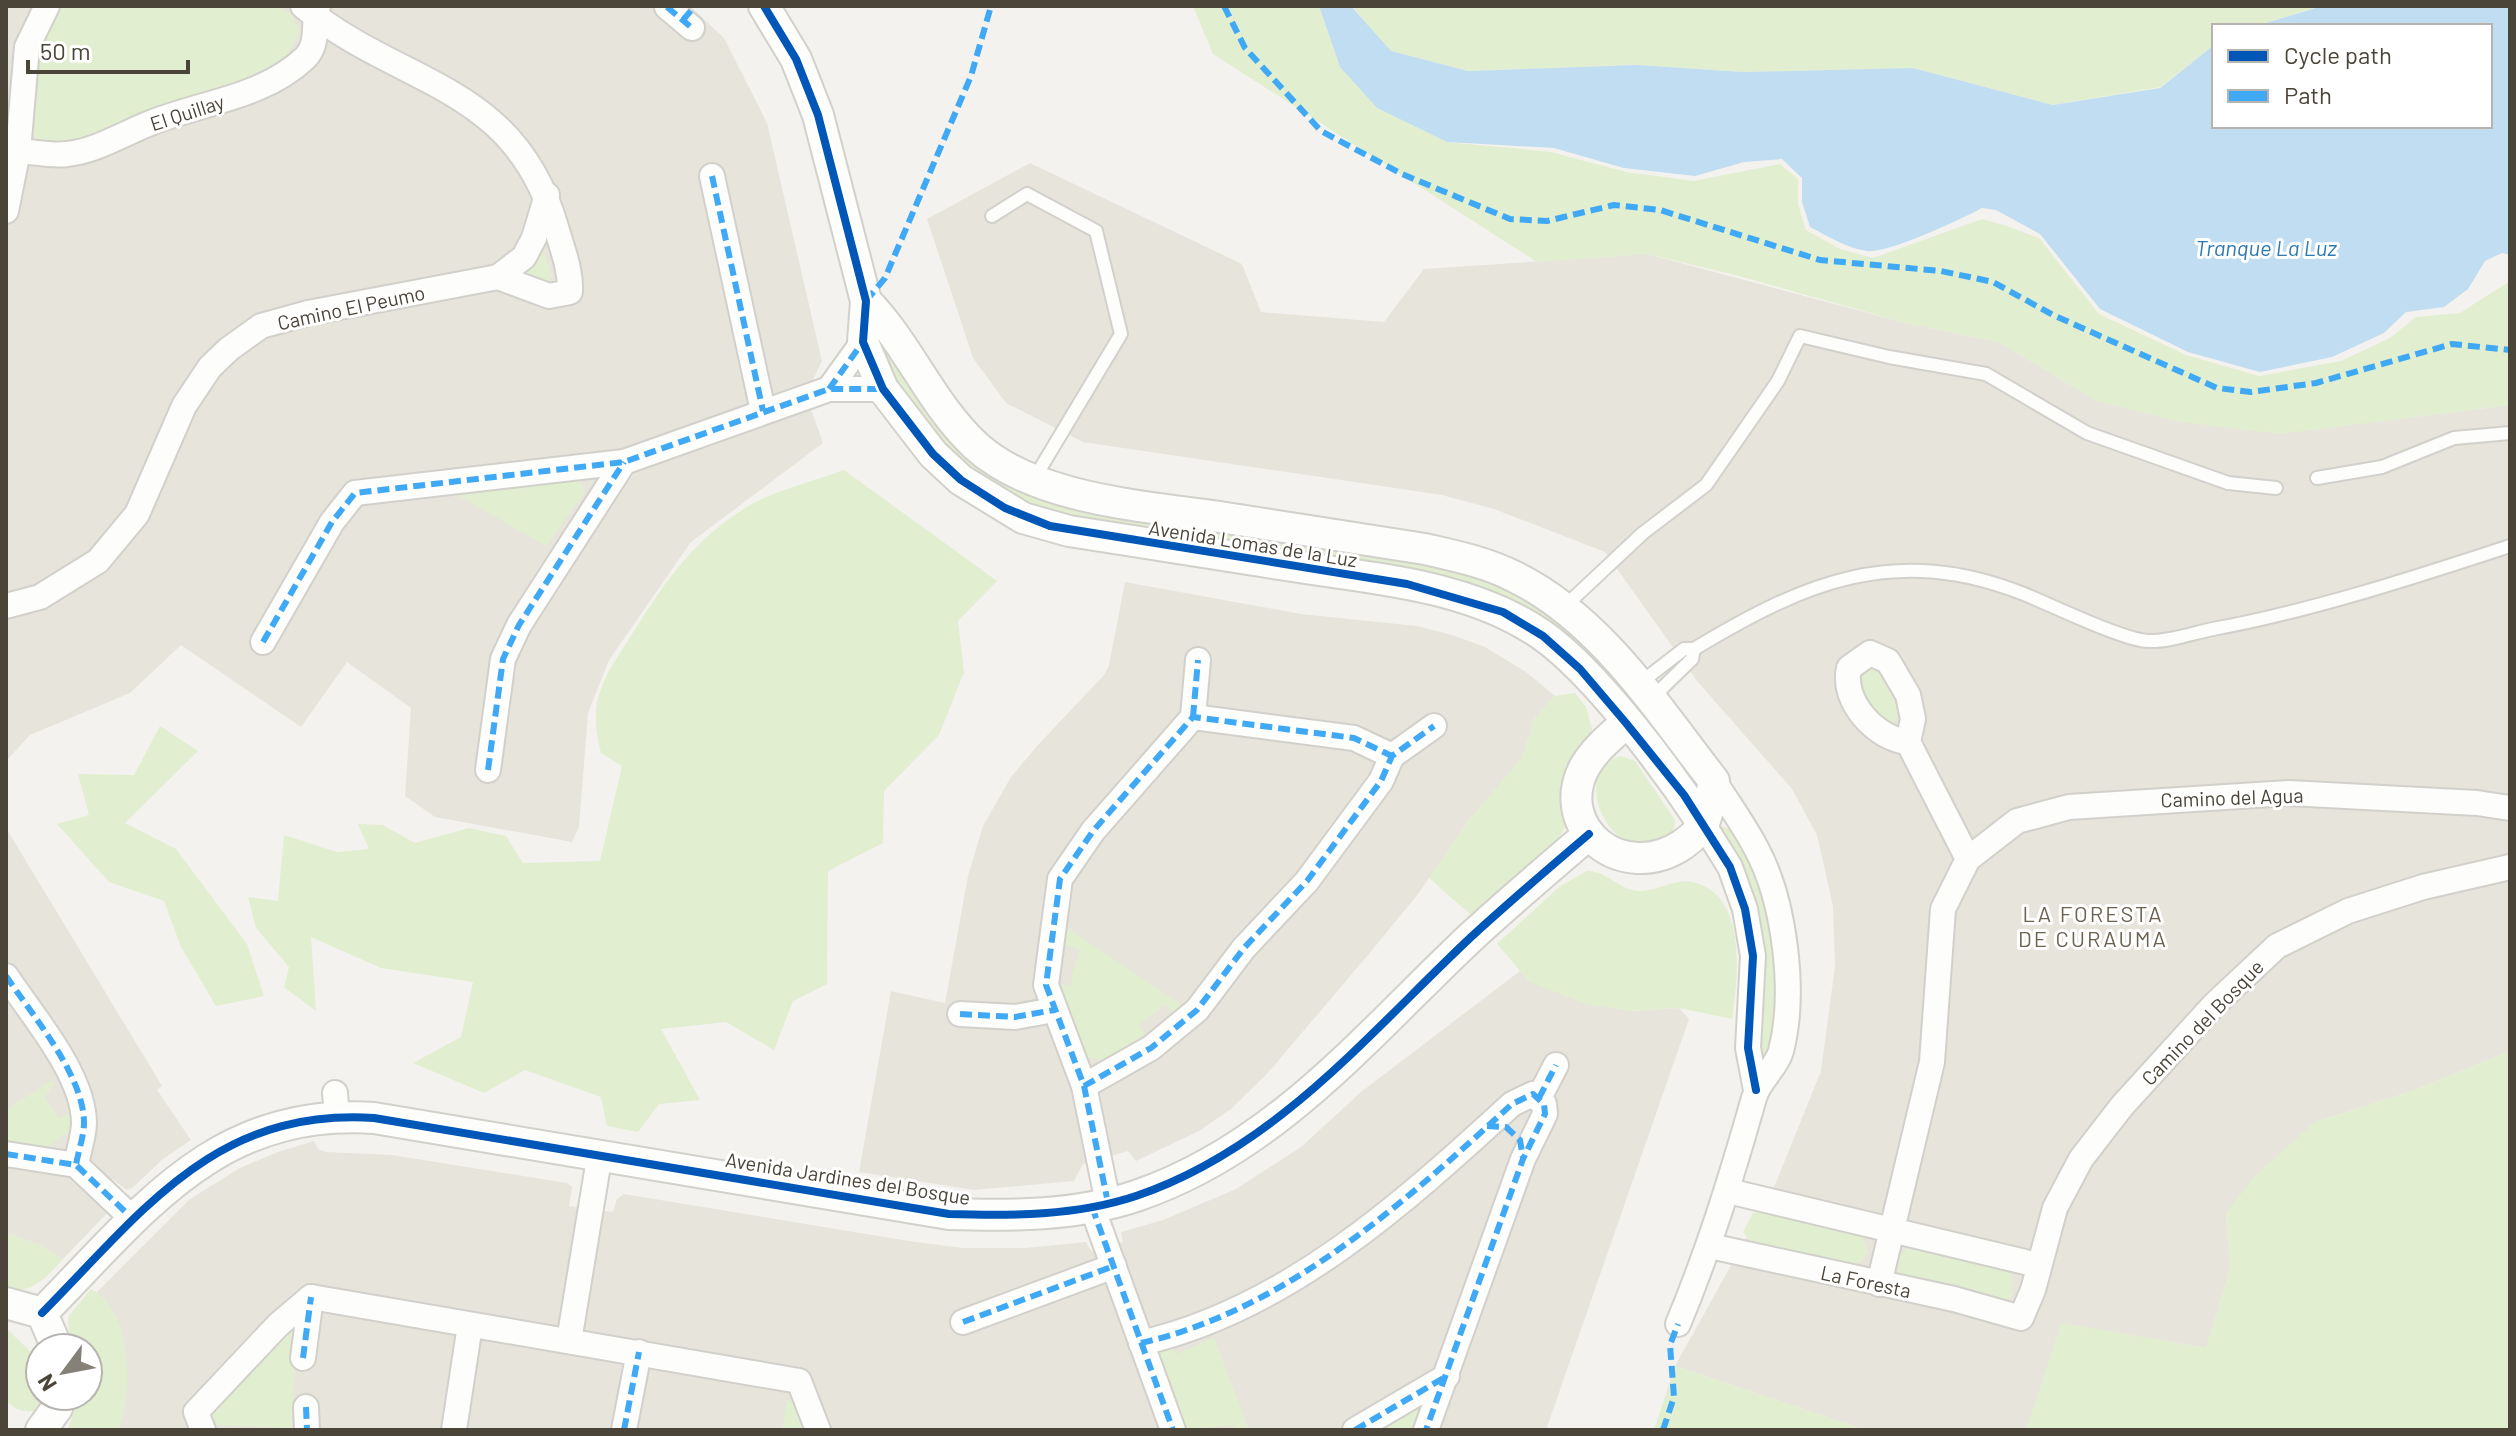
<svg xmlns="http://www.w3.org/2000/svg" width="2516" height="1436" font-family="Barlow,sans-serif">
<rect width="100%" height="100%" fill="#f4f2ee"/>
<g fill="#e7e4dc">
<path d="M 6,6 L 690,6 L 724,38 L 767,123 L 822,361 L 806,395 L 823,443 L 691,542 L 609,660 L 588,713 L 579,827 L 572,842 L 435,817 L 405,796 L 411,708 L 347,662 L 301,727 L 181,645 L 130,693 L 30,735 L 6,761 Z"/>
<path d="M 1030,163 L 1242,264 L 1261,312 L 1384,322 L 1424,269 L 1647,254 L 1906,323 L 1999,342 L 2097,401 L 2414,417 L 2510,405 L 2510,1051 L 2412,1091 L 2315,1122 L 2226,1213 L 2230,1269 L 2206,1348 L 2062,1324 L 2026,1430 L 1866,1430 L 1675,1366 L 1773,1190 L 1821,1071 L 1835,966 L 1833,906 L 1817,835 L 1792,789 L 1697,681 L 1605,552 L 1494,509 L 1442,495 L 1083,442 L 1006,403 L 973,358 L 927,219 Z"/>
<path d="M 1125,582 L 1301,614 L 1417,626 L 1452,635 L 1485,647 L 1526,672 L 1555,696 L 1534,719 L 1522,759 L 1470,819 L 1418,894 L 1373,949 L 1267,1074 L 1231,1109 L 1199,1131 L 1136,1161 L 1128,1151 L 1083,1164 L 1074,1181 L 974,1190 L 859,1172 L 891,991 L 945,1003 L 968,876 L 983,826 L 1011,777 L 1037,746 L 1104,675 L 1109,665 Z"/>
<path d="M 6,828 L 162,1086 L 157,1090 L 191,1140 L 163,1159 L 132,1188 L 127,1190 L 112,1179 L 96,1197 L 110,1210 L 63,1259 L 40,1245 L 6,1233 Z"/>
<path d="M 1520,971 L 1530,982 L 1630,1011 L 1679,1008 L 1689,1019 L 1546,1430 L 118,1430 L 110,1311 L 97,1292 L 190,1199 L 240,1168 L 278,1152 L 314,1141 L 318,1149 L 326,1152 L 392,1155 L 567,1183 L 572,1187 L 569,1206 L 613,1212 L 617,1199 L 624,1194 L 915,1242 L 963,1248 L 1025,1248 L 1086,1242 L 1091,1251 L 1123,1242 L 1121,1232 L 1163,1220 L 1236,1189 L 1301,1147 L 1361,1092 Z"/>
</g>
<g fill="#e1eecf">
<path d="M 59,6 L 279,6 L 291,14 L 300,31 L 288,54 L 255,78 L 159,105 L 72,144 L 38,144 L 28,120 L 32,62 Z"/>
<path d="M 1193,6 L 1319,6 L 1340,67 L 1377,108 L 1447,142 L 1551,152 L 1626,172 L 1694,181 L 1780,164 L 1798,179 L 1798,204 L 1806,230 L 1840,249 L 1873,258 L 1982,219 L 2007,226 L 2039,238 L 2099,314 L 2186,355 L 2259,376 L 2341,361 L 2390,338 L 2416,317 L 2460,313 L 2510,281 L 2510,405 L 2280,434 L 2181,422 L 2097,401 L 1999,342 L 1906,323 L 1739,276 L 1647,254 L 1537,262 L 1213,54 Z"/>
<path d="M 1352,6 L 2321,6 L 2256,26 L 2214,26 L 2214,45 L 2160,87 L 2053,105 L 1913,68 L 1743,72 L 1637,65 L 1468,71 L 1390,51 Z"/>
<path d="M 541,244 L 552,275 L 546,287 L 523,274 Z"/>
<path d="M 892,353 L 978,463 L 1450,562 L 1548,608 L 1609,684 L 1539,621 L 1031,510 L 954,461 L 894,381 L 885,359 Z"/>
<path d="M 844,470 L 997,581 L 958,621 L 964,672 L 939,735 L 884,791 L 883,843 L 828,871 L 827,984 L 793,1001 L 774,1050 L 726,1022 L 661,1029 L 700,1100 L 659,1104 L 638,1132 L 607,1126 L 601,1097 L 525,1070 L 484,1093 L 413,1063 L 461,1037 L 473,982 L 381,968 L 311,937 L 316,1011 L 284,987 L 289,967 L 256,928 L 248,897 L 278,901 L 284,835 L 337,852 L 369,849 L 358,824 L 383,825 L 415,843 L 469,828 L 506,836 L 523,863 L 600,861 L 622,766 L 601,753 C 593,719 593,701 610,669 C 652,604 682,544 752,504 C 780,489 815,481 844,470 Z"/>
<path d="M 576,474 L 585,492 L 546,546 L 452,492 Z"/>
<path d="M 1868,666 L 1878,668 L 1898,708 L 1897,719 L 1890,723 L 1878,720 L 1859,681 L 1860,671 Z"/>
<path d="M 1575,693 L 1586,707 L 1593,733 L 1564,807 L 1565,828 L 1556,842 L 1472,916 L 1429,878 L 1470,819 L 1521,759 L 1534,719 L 1555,696 Z"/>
<path d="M 160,726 L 198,751 L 125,823 L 176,849 L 247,944 L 264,996 L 216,1006 L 181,947 L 164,901 L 109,882 L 57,824 L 89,815 L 78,774 L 134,775 Z"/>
<path d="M 1621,756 L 1635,761 L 1675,820 L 1674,829 L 1662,843 C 1652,843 1640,846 1630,842 C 1596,829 1579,768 1621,756 Z"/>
<path d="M 1713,823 L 1735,831 C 1746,853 1758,876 1766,899 C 1778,932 1786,1036 1760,1061 L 1762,1002 Z"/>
<path d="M 1587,871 C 1607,871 1618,889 1638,891 C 1657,892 1674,878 1693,882 C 1748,895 1738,978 1732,1019 L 1679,1008 L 1630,1011 L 1586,1004 L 1530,982 L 1497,944 L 1559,887 Z"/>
<path d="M 1066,927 L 1185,1007 L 1178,1016 L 1165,1005 L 1139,1025 L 1150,1041 C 1124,1053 1109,1068 1081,1054 L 1056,983 L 1071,986 L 1072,973 L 1080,950 L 1063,944 Z"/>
<path d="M 2510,1051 L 2510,1430 L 2026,1430 L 2061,1323 L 2206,1348 L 2230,1269 L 2226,1213 L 2255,1176 L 2315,1122 L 2412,1091 Z"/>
<path d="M 52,1080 L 55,1083 L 45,1097 L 59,1119 L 72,1112 L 72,1129 L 43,1151 L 6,1148 L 6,1110 Z"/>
<path d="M 1760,1212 L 1860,1233 L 1868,1251 L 1862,1261 L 1848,1269 L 1753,1246 L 1743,1232 L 1753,1213 Z"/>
<path d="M 6,1233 L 40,1245 L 63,1259 C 46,1278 33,1294 6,1289 Z"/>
<path d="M 1910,1246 L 2004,1264 L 2012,1275 L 2013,1295 L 2006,1302 L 1906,1280 L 1898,1270 L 1900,1255 Z"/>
<path d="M 91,1289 C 132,1308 135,1395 118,1430 L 68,1430 L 78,1396 L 88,1396 L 88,1348 L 70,1348 L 68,1317 Z"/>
<path d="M 297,1325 L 292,1428 L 214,1425 L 209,1419 L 212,1411 Z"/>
<path d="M 6,1328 L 40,1361 L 40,1396 L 47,1396 L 39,1410 C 25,1414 16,1410 6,1401 Z"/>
<path d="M 1214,1338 L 1249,1430 L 1236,1430 L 1234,1425 L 1181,1430 L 1155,1354 L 1159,1343 L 1169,1341 L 1176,1354 Z"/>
<path d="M 1675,1366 L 1866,1430 L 1654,1430 Z"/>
<path d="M 1428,1394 L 1416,1430 L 1368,1430 Z"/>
<path d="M 787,1400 L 800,1403 L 810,1430 L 782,1430 Z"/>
</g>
<path fill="#c0ddf1" d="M 1319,6 L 1351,6 L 1391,51 L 1468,71 L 1637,65 L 1743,72 L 1913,68 L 2053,105 L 2160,88 L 2214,45 L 2214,126 L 2490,126 L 2490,26 L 2256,26 L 2322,6 L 2510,6 L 2510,255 L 2502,253 L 2485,261 L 2468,289 L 2444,307 L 2406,312 L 2384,333 L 2332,357 L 2260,372 L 2188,352 L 2100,309 L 2040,234 L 1996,210 L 1982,208 C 1961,219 1888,254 1867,251 C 1846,248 1828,236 1810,227 L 1802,202 L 1802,178 L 1782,159 L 1744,162 L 1695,176 L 1624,168 L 1554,148 L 1447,142 L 1377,108 L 1340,67 Z"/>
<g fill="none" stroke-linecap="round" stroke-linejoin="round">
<defs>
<g id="service">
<path d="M 992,216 L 1027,194 L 1096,231 L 1121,334 L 1034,479"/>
<path d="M 2317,478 L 2382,467 L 2454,438 L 2510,433"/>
<path d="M 1563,608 L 1643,533 L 1706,485 L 1778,381 L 1800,336 L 1889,357 L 1986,374 L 2087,433 L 2228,483 L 2276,488"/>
<path d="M 1640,683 L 1684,649 L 1694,649 C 1805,582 1896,543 2024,594 C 2051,605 2123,640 2148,641 C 2168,642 2193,633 2213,629 C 2315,610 2412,578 2510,546"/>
<path d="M 1653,697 L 1692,659 L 1694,649"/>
</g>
<g id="minor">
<path d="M 303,6 C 400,87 514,82 556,227 C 562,248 571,270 570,292 L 549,296 L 498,277"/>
<path d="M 667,7 L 692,28"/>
<path d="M 18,151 C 34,152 52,156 67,154 C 97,151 126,132 153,122 C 204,102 264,97 305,58 C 320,43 312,24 318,6"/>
<path d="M 712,176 L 763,411"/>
<path d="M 6,211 L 18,151 L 27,47 L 47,6"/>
<path d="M 829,389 L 863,342"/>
<path d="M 6,606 L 40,597 L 98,561 L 137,514 L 184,406 L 210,367 L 229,349 L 261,326 L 308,313 L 498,277 L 524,257 L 534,238 L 547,195"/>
<path d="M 263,642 L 332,522 L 355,493 L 624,462 L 829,389 L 883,389"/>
<path d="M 1193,717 L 1198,660"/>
<path d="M 1908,742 C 1876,739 1841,701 1849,668 L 1870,653 L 1888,661 L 1908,695 L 1913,719 L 1908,742 L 1968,859"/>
<path d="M 488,770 L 503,659 L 519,625 L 624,462"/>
<path d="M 1703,824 L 1730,867 L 1745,909 L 1753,956 L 1748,1048 L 1756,1090"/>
<path d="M 6,976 C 32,1015 84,1075 84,1123 C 84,1136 78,1152 76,1165"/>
<path d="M 960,1014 L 1015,1017 L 1054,1010"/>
<path d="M 1084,1086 L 1151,1048 L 1197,1010 L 1244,948 L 1307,881 L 1381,781 L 1392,756 L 1434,726"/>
<path d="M 335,1093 L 337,1116"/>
<path d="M 1539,1098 L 1556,1065"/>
<path d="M 6,1154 L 76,1165 L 134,1220"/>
<path d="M 1728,1191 L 2038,1265"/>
<path d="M 1108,1203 L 1084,1086 L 1046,985 L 1060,879 L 1093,831 L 1193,717 L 1354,738 L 1392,756"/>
<path d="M 1092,1207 L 1173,1430"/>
<path d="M 1710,1246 L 1954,1299 L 2021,1318 L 2033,1290 L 2055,1208 L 2081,1159 L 2122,1106 L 2214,1005 L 2277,946 L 2348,911 L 2423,887 L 2510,867"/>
<path d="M 1879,1284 L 1932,1062 L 1943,909 L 1968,859 L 2017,821 L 2069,807 L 2289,793 L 2477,803 L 2510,808"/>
<path d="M 963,1322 L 1114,1266"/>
<path d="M 1678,1324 C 1709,1250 1732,1175 1754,1098 C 1759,1080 1776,1068 1781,1051 C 1796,993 1785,901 1756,848 C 1744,825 1728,803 1714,781"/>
<path d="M 569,1341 L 600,1153"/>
<path d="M 1141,1343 C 1286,1310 1405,1202 1512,1104 L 1533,1094 L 1544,1104 L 1545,1114 L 1523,1159 L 1426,1430"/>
<path d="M 303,1358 L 311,1297"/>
<path d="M 306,1407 L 307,1430"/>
<path d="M 203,1430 L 196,1412 L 278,1325 L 311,1297 L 799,1381 L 818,1430"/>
<path d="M 454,1430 L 470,1325"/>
<path d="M 624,1430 L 639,1352"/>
<path d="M 1355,1430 L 1447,1376"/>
</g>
<g id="tertiary">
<path d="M 764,6 L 796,59 L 818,115 L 866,301 L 863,342 L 883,389 L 933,454 L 961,480 L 1023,518 L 1069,531 C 1144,543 1218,554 1292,566 C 1376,579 1470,585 1542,635 C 1595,672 1667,769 1703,824"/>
<path d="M 866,301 C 909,345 930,403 976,446 C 1037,501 1148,506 1226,518 C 1292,528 1358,539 1425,549 C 1455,556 1485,562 1513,576 C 1599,617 1657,708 1714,781 C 1711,794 1709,811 1704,823 C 1700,831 1689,840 1682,845 C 1623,884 1553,829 1584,768 C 1594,750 1611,736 1626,723"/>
<path d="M 6,1303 L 42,1313 L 57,1348"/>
<path d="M 42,1313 C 144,1210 215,1108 374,1118 L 949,1214 C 1011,1216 1076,1216 1136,1196 C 1275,1149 1367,1035 1470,938 C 1509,902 1549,868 1589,834"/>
<path d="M 41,1430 L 57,1408 L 60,1396"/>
</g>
</defs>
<use href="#service" stroke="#d2d0cb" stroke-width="16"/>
<use href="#minor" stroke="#d2d0cb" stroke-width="28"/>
<use href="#tertiary" stroke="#d2d0cb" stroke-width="34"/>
<use href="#service" stroke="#fdfdfc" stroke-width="12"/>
<use href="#minor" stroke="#fdfdfc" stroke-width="24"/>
<use href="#tertiary" stroke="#fdfdfc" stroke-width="30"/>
<g stroke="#3fa9f5" stroke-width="6" stroke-dasharray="12 6" stroke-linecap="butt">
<path d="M 1224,6 L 1245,48 L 1321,131 L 1402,174 L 1510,219 L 1547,221 L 1614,205 L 1660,210 L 1820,260 L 1941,271 L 1993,282 L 2053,315 L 2217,388 L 2251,392 L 2316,383 L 2452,344 L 2510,350"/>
<path d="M 667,7 L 692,28"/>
<path d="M 683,20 L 695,6"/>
<path d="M 712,176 L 763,411"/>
<path d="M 866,301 L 885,278 L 971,76 L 991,6"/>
<path d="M 829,389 L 863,342"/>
<path d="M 263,642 L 332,522 L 355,493 L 624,462 L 829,389 L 883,389"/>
<path d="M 1193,717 L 1198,660"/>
<path d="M 488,770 L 503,659 L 519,625 L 624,462"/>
<path d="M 6,976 C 32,1015 84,1075 84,1123 C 84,1136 78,1152 76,1165"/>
<path d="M 960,1014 L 1015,1017 L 1054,1010"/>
<path d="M 1084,1086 L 1151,1048 L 1197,1010 L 1244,948 L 1307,881 L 1381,781 L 1392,756 L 1434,726"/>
<path d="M 1539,1098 L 1556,1065"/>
<path d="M 1487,1126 L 1506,1127 L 1520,1140 L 1523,1158"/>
<path d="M 6,1154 L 76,1165 L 134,1220"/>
<path d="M 1108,1203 L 1084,1086 L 1046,985 L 1060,879 L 1093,831 L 1193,717 L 1354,738 L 1392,756"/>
<path d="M 1092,1207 L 1173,1430"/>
<path d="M 963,1322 L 1114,1266"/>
<path d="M 1141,1343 C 1286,1310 1405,1202 1512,1104 L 1533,1094 L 1544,1104 L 1545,1114 L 1523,1159 L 1426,1430"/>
<path d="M 303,1358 L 311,1297"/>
<path d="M 306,1407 L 307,1430"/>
<path d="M 624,1430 L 639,1352"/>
<path d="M 1355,1430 L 1447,1376"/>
<path d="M 1663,1430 L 1674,1397 L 1670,1345 L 1678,1324"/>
</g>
<defs>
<g id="cycleway">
<path d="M 764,6 L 796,59 L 818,115 L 866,301 L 863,342 L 883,389 L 933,454 L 961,480 L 1005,508 L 1050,526 L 1407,584 L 1503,612 L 1543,636 L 1580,669 L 1626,723 L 1684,795 L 1730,867 L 1745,909 L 1753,956 L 1748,1048 L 1756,1090"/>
<path d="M 42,1313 C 144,1210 215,1108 374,1118 L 949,1214 C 1011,1216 1076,1216 1136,1196 C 1275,1149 1367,1035 1470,938 C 1509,902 1549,868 1589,834"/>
</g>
</defs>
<use href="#cycleway" stroke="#fff" stroke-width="13"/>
<use href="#cycleway" stroke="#0057b8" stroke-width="8"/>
</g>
<g text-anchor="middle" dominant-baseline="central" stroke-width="6" stroke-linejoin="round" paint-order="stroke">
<g font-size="20" fill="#4b4439" stroke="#fff">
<text transform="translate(187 112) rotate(-18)">El Quillay</text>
<text transform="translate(351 307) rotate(-12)">Camino El Peumo</text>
<text transform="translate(1253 543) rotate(9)">Avenida Lomas de la Luz</text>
<text transform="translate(2232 797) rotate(-2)">Camino del Agua</text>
<text transform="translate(2202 1022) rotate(-46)">Camino del Bosque</text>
<text transform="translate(848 1178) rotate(9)">Avenida Jardines del Bosque</text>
<text transform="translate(1866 1281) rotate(12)">La Foresta</text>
</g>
<g font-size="22" font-style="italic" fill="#2e7ab2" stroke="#fff">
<text x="2266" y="247">Tranque La Luz</text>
</g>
<g font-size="22" letter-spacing="2" fill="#6e6250" stroke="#fff">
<text x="2093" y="913">LA FORESTA<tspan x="2093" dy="25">DE CURAUMA</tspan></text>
</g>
</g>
<rect width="2516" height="1436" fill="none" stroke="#4b4439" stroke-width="16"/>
<rect x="2212" y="24" width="280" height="104" fill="#ffffff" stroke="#b7b4b0" stroke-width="2"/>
<rect x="2228" y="50" width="40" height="12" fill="#0057b8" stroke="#b7b4b0" stroke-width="2"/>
<text x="2284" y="64" font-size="24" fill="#4b4439">Cycle path</text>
<rect x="2228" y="90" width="40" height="12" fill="#3fa9f5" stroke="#b7b4b0" stroke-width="2"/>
<text x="2284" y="104" font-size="24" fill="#4b4439">Path</text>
<g transform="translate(64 1372) rotate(238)"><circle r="38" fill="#ffffff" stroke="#b7b4b0" stroke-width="2"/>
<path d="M0-6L14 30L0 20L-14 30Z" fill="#868178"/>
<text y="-12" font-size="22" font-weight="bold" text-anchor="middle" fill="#4b4439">N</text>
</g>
<path d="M28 60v12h160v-12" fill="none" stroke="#4b4439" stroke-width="4"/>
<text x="40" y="60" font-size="24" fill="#4b4439" stroke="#ffffff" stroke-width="6" paint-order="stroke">50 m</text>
</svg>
